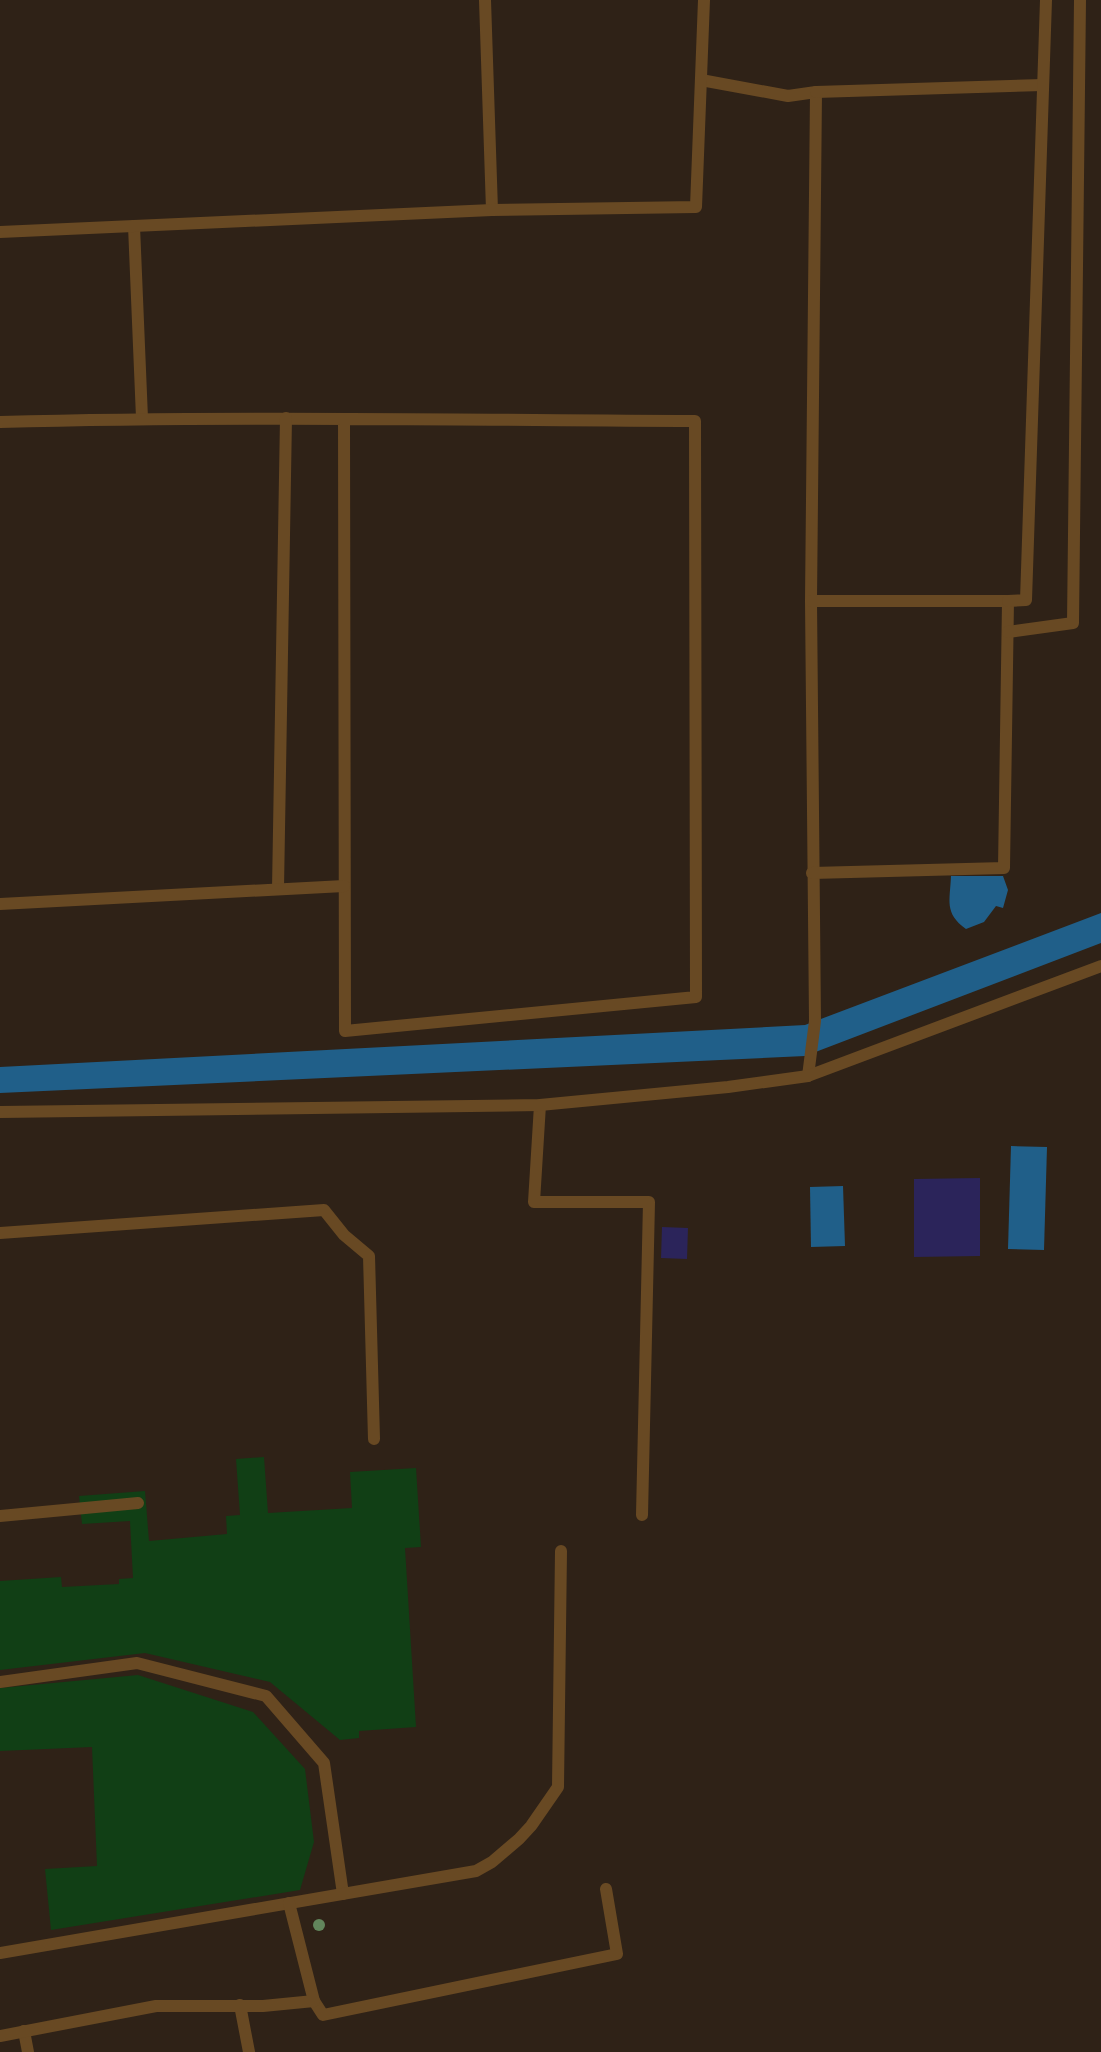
<svg xmlns="http://www.w3.org/2000/svg" width="1101" height="2052" font-family="'Varela Round',sans-serif">
<rect width="100%" height="100%" fill="#241c16"/>
<rect fill="#2f2217" x="0" y="0" width="1101" height="2052"/>
<g fill="#113f15">
<path d="M 264,1457 L 268,1513 L 352,1508 L 350,1472 L 416,1468 L 421,1547 L 405,1548 L 416,1727 L 359,1731 L 359,1738 L 340,1740 L 270,1682 L 145,1653 L 0,1670 L 0,1581 L 61,1577 L 62,1587 L 119,1584 L 119,1579 L 133,1578 L 130,1521 L 82,1524 L 79,1496 L 145,1491 L 149,1541 L 227,1534 L 226,1516 L 240,1515 L 236,1459 Z"/>
<path d="M 138,1675 L 253,1712 L 305,1769 L 314,1842 L 300,1890 L 51,1930 L 45,1869 L 97,1866 L 92,1747 L 0,1751 L 0,1688 Z"/>
</g>
<g fill="#205f89">
<path d="M 951,876 L 1003,876 L 1008,890 L 1003,908 L 996,906 L 984,922 L 966,929 C 944,913 950,901 951,876 Z"/>
<path d="M 1101,913 L 1101,943 L 805,1056 L 0,1093 L 0,1067 L 805,1025 Z"/>
<path d="M 1011,1146 L 1047,1147 L 1044,1250 L 1008,1249 Z"/>
<path d="M 843,1186 L 845,1246 L 811,1247 L 810,1187 Z"/>
</g>
<g fill="#2b245a">
<path d="M 980,1178 L 980,1256 L 914,1257 L 914,1179 Z"/>
<path d="M 662,1227 L 688,1228 L 687,1259 L 661,1258 Z"/>
</g>
<g fill="none" stroke-linecap="round" stroke-linejoin="round">
<g stroke="#684923" stroke-width="12">
<path d="M 485,0 L 492,210"/>
<path d="M 701,80 L 788,96 L 816,92 L 811,601 L 815,1021 L 808,1076"/>
<path d="M 816,92 L 1043,85"/>
<path d="M 134,226 L 142,418"/>
<path d="M 0,232 L 492,210 L 696,207 L 704,0"/>
<path d="M 0,422 C 232,416 463,420 695,421 L 696,997 L 345,1031 L 344,419"/>
<path d="M 811,601 L 1008,601 L 1004,868 L 812,873"/>
<path d="M 1008,601 L 1026,600 L 1046,0"/>
<path d="M 1008,632 L 1073,623 L 1080,0"/>
<path d="M 278,889 L 286,418"/>
<path d="M 0,904 L 344,886"/>
<path d="M 540,1105 L 534,1202 L 649,1202 L 642,1515"/>
<path d="M 0,1233 L 324,1210 L 344,1235 L 369,1256 L 374,1439"/>
<path d="M 0,1516 L 138,1503"/>
<path d="M 0,1682 L 137,1663 L 266,1696 L 324,1763 L 343,1894"/>
<path d="M 0,1953 L 476,1871 L 492,1862 L 519,1839 L 531,1826 L 558,1787 L 561,1551"/>
<path d="M 314,2001 L 323,2015 L 617,1954 L 606,1889"/>
<path d="M 240,2005 L 249,2052"/>
<path d="M 24,2031 L 28,2052"/>
<path d="M 0,2036 L 156,2006 L 263,2006 L 314,2001 L 289,1903"/>
</g>
<path stroke="#684923" stroke-width="12" d="M 0,1112 L 540,1105 L 728,1087 L 808,1076 L 1101,966"/>
</g>
<circle fill="#62865c" cx="319" cy="1925" r="6"/>
</svg>
